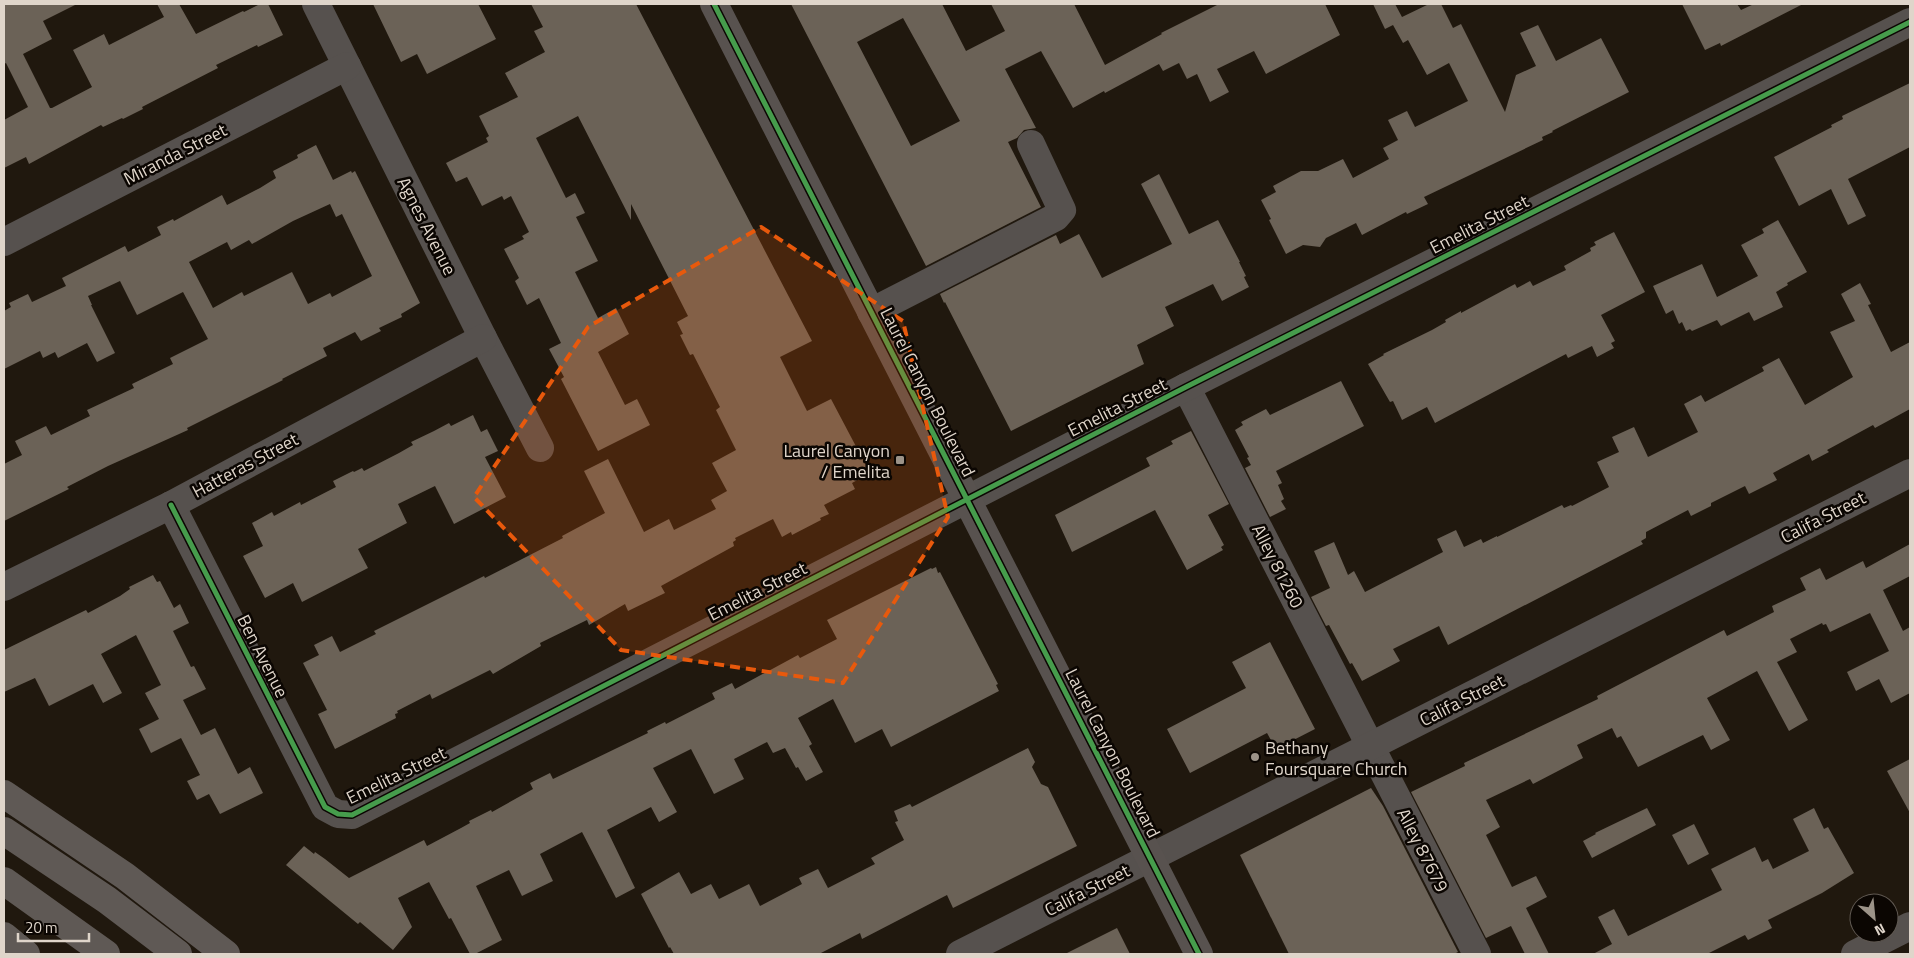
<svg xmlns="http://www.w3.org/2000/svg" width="1914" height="958" font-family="'Titillium Web',sans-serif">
<rect width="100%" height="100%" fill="#20180e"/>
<g fill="#6b6257" fill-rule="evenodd">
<path d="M 4,4 L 77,4 L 43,21 L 52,39 L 23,54 L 50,108 L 52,108 L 92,87 L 73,50 L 104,34 L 109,45 L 111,44 L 164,17 L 157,4 L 179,4 L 196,34 L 243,11 L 244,12 L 260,4 L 268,4 L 283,35 L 258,47 L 257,45 L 216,65 L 218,68 L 142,107 L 143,109 L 123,119 L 122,118 L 103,127 L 101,125 L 29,164 L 26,157 L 4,168 L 4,120 L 28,107 L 6,63 L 4,64 Z"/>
<path d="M 373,4 L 478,4 L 496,39 L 427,74 L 417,54 L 401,62 Z"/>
<path d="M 531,4 L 636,4 L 812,341 L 780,357 L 807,411 L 831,399 L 870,473 L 852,483 L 855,489 L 824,505 L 829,514 L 820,518 L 821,520 L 792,535 L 791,532 L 782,537 L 773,519 L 735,538 L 736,540 L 733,542 L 734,546 L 661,586 L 665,593 L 628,611 L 625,604 L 589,625 L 587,620 L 540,643 L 541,646 L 493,674 L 490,670 L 432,699 L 430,694 L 397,711 L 398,713 L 395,714 L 396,718 L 335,749 L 318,714 L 327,710 L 303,663 L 319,655 L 314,645 L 332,636 L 340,652 L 376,634 L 374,631 L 484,576 L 485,578 L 563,538 L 562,536 L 605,513 L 584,471 L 608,459 L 644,532 L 669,519 L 674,530 L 716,509 L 711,500 L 727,491 L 712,463 L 736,450 L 716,410 L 720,407 L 693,354 L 690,355 L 680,335 L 683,334 L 677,322 L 688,316 L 631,204 L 631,220 L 578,116 L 536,138 L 566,198 L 575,193 L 585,213 L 576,217 L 598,261 L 575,272 L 598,318 L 616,308 L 629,334 L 598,352 L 625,405 L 637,399 L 650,425 L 598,451 L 561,379 L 564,377 L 549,349 L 561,343 L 539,298 L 527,305 L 515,281 L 519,278 L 504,249 L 524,239 L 522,236 L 529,232 L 511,196 L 504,200 L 502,196 L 482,206 L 467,177 L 456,182 L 446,163 L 488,142 L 486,138 L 489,136 L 479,116 L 518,97 L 505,73 L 545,52 L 534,31 L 543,27 Z"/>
<path d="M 791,4 L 942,4 L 966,51 L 1005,31 L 991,4 L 1074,4 L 1105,65 L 1162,34 L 1161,33 L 1219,4 L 1325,4 L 1340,35 L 1266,74 L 1254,51 L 1217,69 L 1229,92 L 1210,102 L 1197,74 L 1187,79 L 1179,63 L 1163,71 L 1159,64 L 1105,93 L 1104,91 L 1073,108 L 1041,51 L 1005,69 L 1036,128 L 1024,130 L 1017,138 L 1008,142 L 1041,207 L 926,266 ZM 903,18 L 960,121 L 911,146 L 857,42 Z"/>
<path d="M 1373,4 L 1395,4 L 1402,17 L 1429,4 L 1441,4 L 1453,28 L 1461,24 L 1505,112 L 1516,75 L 1536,66 L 1520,33 L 1538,25 L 1556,61 L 1601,38 L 1629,92 L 1552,131 L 1553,132 L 1542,137 L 1543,140 L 1424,197 L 1428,204 L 1407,214 L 1406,212 L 1362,235 L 1356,223 L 1326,238 L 1320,247 L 1303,245 L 1286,254 L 1269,220 L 1271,219 L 1261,200 L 1276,192 L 1273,186 L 1301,171 L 1318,171 L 1343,159 L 1353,178 L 1389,159 L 1383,148 L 1398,140 L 1388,120 L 1407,111 L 1415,127 L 1468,101 L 1449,63 L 1427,75 L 1408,40 L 1403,43 L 1393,25 L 1385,29 Z"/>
<path d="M 1682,4 L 1737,4 L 1741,10 L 1754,4 L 1803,4 L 1721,46 L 1720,43 L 1705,50 Z"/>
<path d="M 1910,83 L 1910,147 L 1848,179 L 1866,216 L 1848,225 L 1831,189 L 1799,206 L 1774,157 L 1832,127 L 1831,125 L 1843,119 L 1842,116 Z"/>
<path d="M 316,145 L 333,180 L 351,171 L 352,173 L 355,171 L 420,303 L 401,314 L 402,317 L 379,328 L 381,331 L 361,341 L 355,332 L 323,348 L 327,356 L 282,379 L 283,380 L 187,428 L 188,430 L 108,466 L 67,487 L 69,489 L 4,521 L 4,464 L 22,455 L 15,441 L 46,426 L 51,435 L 90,416 L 87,410 L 134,388 L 132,384 L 173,364 L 170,358 L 208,339 L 183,292 L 137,315 L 120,281 L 88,296 L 92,305 L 91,305 L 115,353 L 97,362 L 87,343 L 58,358 L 55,352 L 43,358 L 40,351 L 4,369 L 4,311 L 11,307 L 9,303 L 28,294 L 32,302 L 66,286 L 62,278 L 125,246 L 128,252 L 161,235 L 157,227 L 173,219 L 174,221 L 222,195 L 227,205 L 260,188 L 276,178 L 273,171 L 298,158 L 297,155 ZM 330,204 L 336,217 L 342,214 L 372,276 L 332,297 L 330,293 L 308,304 L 292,272 L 244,296 L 242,292 L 213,308 L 189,262 L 227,242 L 231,250 L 249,240 L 252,244 L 293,221 Z"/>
<path d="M 1159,174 L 1189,234 L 1218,220 L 1240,262 L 1239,262 L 1246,276 L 1244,277 L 1249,287 L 1222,301 L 1213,284 L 1165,307 L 1174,326 L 1137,345 L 1144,364 L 1011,431 L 945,302 L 944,303 L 940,294 L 1056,235 L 1060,244 L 1079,234 L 1102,278 L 1172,244 L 1141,184 Z"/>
<path d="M 1778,220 L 1807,272 L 1787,283 L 1788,285 L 1776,292 L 1783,307 L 1754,321 L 1749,312 L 1721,326 L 1717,320 L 1692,331 L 1690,329 L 1686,331 L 1682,322 L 1679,324 L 1673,310 L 1666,314 L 1653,286 L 1702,264 L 1717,297 L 1758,276 L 1741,245 L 1764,233 L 1762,229 Z"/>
<path d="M 1614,232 L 1645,292 L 1601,315 L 1615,341 L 1611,343 L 1614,348 L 1597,357 L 1592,346 L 1568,358 L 1566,354 L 1435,423 L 1427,407 L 1402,420 L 1393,401 L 1390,402 L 1368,364 L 1384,355 L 1383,354 L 1432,330 L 1446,322 L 1445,320 L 1461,311 L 1461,313 L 1515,284 L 1517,288 L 1530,281 L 1533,286 L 1566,270 L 1564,266 L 1591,251 L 1590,248 L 1596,245 L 1594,242 Z"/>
<path d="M 1860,283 L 1871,304 L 1868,305 L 1891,352 L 1910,342 L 1910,409 L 1875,428 L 1873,425 L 1827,450 L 1829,452 L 1812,461 L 1809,454 L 1773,473 L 1777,480 L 1749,494 L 1745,486 L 1711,503 L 1711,506 L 1691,516 L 1688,510 L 1646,532 L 1646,538 L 1641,541 L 1643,544 L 1448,645 L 1439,626 L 1393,649 L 1400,661 L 1362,681 L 1352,663 L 1350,664 L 1329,625 L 1326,626 L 1311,597 L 1330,588 L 1314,551 L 1334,542 L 1348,575 L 1354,571 L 1365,592 L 1443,552 L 1437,539 L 1456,530 L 1464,547 L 1481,539 L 1483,543 L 1497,536 L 1497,537 L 1562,505 L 1564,508 L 1571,505 L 1572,506 L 1609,487 L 1597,462 L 1619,452 L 1612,437 L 1634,427 L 1648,457 L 1698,432 L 1684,404 L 1701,395 L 1705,402 L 1764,371 L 1762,367 L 1779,358 L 1805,405 L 1853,377 L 1830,332 L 1855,321 L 1841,294 Z"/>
<path d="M 1341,381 L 1364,426 L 1276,471 L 1282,483 L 1278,485 L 1284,499 L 1281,501 L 1286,509 L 1270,517 L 1245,468 L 1251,465 L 1247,458 L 1249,457 L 1235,430 L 1243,425 L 1241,422 L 1266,409 L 1270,415 Z"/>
<path d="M 473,415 L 481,432 L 487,429 L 498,451 L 485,457 L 506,497 L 454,524 L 435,486 L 398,504 L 407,523 L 358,549 L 368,568 L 302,602 L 293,583 L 265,598 L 243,556 L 263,546 L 252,523 L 272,512 L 274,516 L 300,502 L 301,505 L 336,487 L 333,481 L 353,471 L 354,472 L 362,468 L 364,471 L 399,453 L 413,445 L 411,442 L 434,431 L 449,423 L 451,426 Z"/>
<path d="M 1191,431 L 1229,504 L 1208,515 L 1224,545 L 1221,547 L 1223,550 L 1187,570 L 1155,510 L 1072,552 L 1055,515 L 1150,466 L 1146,458 L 1173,444 L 1171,441 Z"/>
<path d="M 1910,544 L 1910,576 L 1883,590 L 1903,631 L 1910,627 L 1910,693 L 1891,703 L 1879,679 L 1856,691 L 1847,672 L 1889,651 L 1870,613 L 1830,632 L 1826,624 L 1823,625 L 1822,623 L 1790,639 L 1797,652 L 1777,662 L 1808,720 L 1789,731 L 1757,671 L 1707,698 L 1730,740 L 1711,750 L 1703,735 L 1638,767 L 1621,736 L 1617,738 L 1612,728 L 1577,745 L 1583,758 L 1533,784 L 1530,779 L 1486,800 L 1500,827 L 1486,835 L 1512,887 L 1536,876 L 1547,897 L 1526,908 L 1549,954 L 1525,954 L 1511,926 L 1486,938 L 1411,792 L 1465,766 L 1464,763 L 1598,699 L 1597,696 L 1724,630 L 1727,636 L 1774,612 L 1772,606 L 1806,590 L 1800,578 L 1820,568 L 1826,580 L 1863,561 L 1866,568 Z"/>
<path d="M 936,567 L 938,573 L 940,572 L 998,684 L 996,685 L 999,691 L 891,747 L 882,729 L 855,743 L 833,699 L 798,718 L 812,744 L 809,746 L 823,772 L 806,781 L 798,767 L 796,768 L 785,748 L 773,753 L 767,742 L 734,759 L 744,779 L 714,794 L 691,749 L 653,768 L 677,812 L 659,822 L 651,807 L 607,830 L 635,888 L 616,898 L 582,832 L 540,854 L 553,881 L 522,896 L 509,870 L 476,886 L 502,940 L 475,954 L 470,954 L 451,918 L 449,919 L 429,882 L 398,898 L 412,927 L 393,950 L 360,922 L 358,924 L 286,865 L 304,846 L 314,854 L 315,852 L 325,859 L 349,878 L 424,840 L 427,846 L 461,828 L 470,823 L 469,821 L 491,810 L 492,812 L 533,789 L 530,783 L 550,773 L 553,779 L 648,733 L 647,731 L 665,722 L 666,724 L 715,699 L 712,693 L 732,683 L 735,689 L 798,655 L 800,658 L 837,639 L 827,620 L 931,568 L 932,569 Z"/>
<path d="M 153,575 L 157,582 L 160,581 L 174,608 L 180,604 L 189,623 L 173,631 L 191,667 L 194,666 L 206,689 L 183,700 L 201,735 L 215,728 L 238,774 L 250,767 L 263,793 L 220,814 L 209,794 L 197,800 L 187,781 L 200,775 L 181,738 L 151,753 L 139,729 L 159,719 L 145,693 L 161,685 L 136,635 L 101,654 L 122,693 L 103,703 L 93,684 L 49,706 L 35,678 L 4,692 L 4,650 L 86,610 L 88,613 L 120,596 L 130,589 L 129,587 Z"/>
<path d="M 1270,642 L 1315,729 L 1276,749 L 1267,733 L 1190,773 L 1167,729 L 1246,688 L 1232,662 Z"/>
<path d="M 1028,748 L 1035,762 L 1032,767 L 1041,784 L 1048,787 L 1077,846 L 953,908 L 947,895 L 862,939 L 860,933 L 819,954 L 674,954 L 670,947 L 669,948 L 641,894 L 679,872 L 691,894 L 711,884 L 719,899 L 749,884 L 760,906 L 802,884 L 799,878 L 818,869 L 828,888 L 875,864 L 871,858 L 904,840 L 895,822 L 898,821 L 894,811 L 910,804 L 912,807 Z"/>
<path d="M 1910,759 L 1910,813 L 1887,771 Z"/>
<path d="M 1371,788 L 1383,806 L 1458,952 L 1454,954 L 1289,954 L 1240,855 Z"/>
<path d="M 1647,808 L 1656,825 L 1592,858 L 1583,841 L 1596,834 L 1595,833 Z"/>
<path d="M 1814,808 L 1824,829 L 1828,827 L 1854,873 L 1822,893 L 1768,920 L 1772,928 L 1748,940 L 1745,935 L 1707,954 L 1593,954 L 1612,944 L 1598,917 L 1614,909 L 1628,936 L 1722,890 L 1711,869 L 1755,847 L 1762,862 L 1768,859 L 1773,869 L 1809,851 L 1793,819 Z"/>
<path d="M 1694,824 L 1709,854 L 1688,865 L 1672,835 Z"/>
<path d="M 1117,928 L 1130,954 L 1065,954 Z"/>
</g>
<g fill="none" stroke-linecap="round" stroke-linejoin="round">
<g stroke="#56514e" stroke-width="28">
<path d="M 316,4 L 483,338 L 540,448"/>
<path d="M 4,242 L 347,66"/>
<path d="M 871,312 L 1056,217 L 1062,210 L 1031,144"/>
<path d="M 1186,387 L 1477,954"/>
<path d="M 171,505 L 325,807 L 338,814 L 352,815 L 1186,387 L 1910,22"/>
<path d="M 4,587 L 171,505 L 483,338"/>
<path d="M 960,954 L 1910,473"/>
<path d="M 1855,954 L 1910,926"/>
</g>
<path stroke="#58524f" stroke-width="28" d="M 714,4 L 1199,954"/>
<g stroke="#5f5955" stroke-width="28">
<path d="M 4,794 L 125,876 L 226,954"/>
<path d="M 4,831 L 107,900 L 178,954"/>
<path d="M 4,881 L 106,954"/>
<path d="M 4,936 L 26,954"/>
</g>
<defs>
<g id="cycleway">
<path d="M 714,4 L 1199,954"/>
<path d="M 171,505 L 325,807 L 338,814 L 352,815 L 1186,387 L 1910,22"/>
</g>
</defs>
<use href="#cycleway" stroke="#0b0602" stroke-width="8"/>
<use href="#cycleway" stroke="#469c4c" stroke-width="5"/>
</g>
<path fill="#e8590c" fill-opacity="0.2" stroke="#e8590c" stroke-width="4" stroke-dasharray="10 6" stroke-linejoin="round" d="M 761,227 L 903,321 L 948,517 L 843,683 L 621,650 L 474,497 L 588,327 Z"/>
<g fill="#9c9388" stroke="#0b0602" stroke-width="2">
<rect x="895" y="455" width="10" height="10" rx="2.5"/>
<circle cx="1255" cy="757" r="5"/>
</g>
<g text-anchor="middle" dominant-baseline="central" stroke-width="5" stroke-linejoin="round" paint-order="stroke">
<g font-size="18" fill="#dfd5ca" stroke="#0b0602">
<text transform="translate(175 154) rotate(-27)">Miranda Street</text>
<text transform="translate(1479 224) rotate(-27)">Emelita Street</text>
<text transform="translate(427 226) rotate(63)">Agnes Avenue</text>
<text transform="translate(928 392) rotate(63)">Laurel Canyon Boulevard</text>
<text transform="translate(1117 407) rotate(-27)">Emelita Street</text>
<text transform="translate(245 465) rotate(-28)">Hatteras Street</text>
<text transform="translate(1823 517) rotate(-27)">Califa Street</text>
<text transform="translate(1278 566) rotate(63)">Alley 81260</text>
<text transform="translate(757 591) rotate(-27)">Emelita Street</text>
<text transform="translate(263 656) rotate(63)">Ben Avenue</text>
<text transform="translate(1462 700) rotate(-27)">Califa Street</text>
<text transform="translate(1113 753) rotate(63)">Laurel Canyon Boulevard</text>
<text transform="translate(396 775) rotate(-26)">Emelita Street</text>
<text transform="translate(1423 850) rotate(63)">Alley 87679</text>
<text transform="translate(1087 890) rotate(-27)">Califa Street</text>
</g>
<g font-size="18" fill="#dfd5ca" stroke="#0b0602" text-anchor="end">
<text x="890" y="450">Laurel Canyon<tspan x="890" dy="21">/ Emelita</tspan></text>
<text x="1265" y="747" text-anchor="start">Bethany<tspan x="1265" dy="21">Foursquare Church</tspan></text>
</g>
</g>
<rect width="1914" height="958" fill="none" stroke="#dfd5ca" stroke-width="10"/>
<g transform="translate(1874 918) rotate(153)"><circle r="24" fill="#0b0602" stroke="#605952"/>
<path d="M0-4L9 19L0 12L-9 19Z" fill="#9c9388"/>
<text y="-8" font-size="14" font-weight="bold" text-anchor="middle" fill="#dfd5ca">N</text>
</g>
<path d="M18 933v8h71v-8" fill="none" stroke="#dfd5ca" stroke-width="2.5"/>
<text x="25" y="933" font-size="15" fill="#dfd5ca" stroke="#0b0602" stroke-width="4" paint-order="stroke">20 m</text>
</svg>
